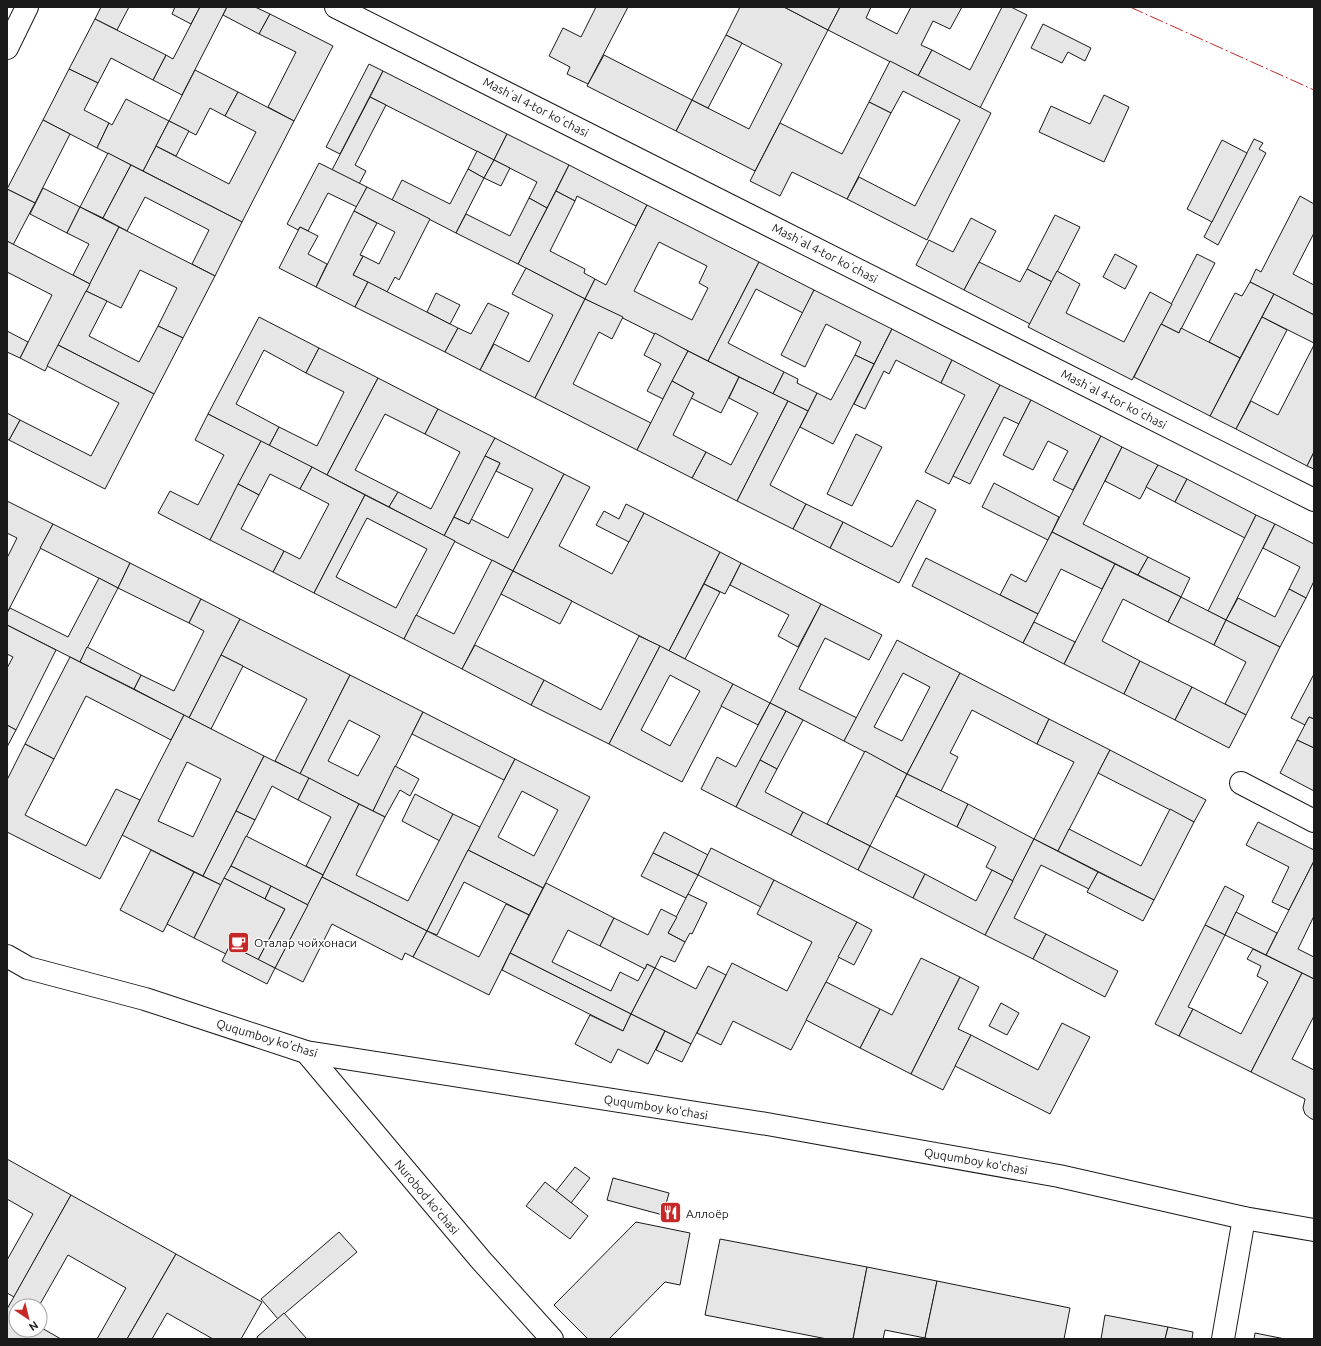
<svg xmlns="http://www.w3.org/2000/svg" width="1321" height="1346" font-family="Ubuntu,sans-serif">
<rect width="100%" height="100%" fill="#fff"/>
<g fill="#e6e6e6" stroke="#1a1a1a" fill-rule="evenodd">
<path d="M 101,7 L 129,7 L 117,30 L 95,19 Z"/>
<path d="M 175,7 L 200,7 L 191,24 L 172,14 Z"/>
<path d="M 200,7 L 227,7 L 182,95 L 153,80 L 166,55 L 173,59 Z"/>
<path d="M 227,7 L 255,7 L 270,14 L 259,34 L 223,15 Z"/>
<path d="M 596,7 L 628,7 L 588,84 L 567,74 L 570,67 L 549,56 L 563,28 L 581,37 Z"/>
<path d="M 740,7 L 784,7 L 828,30 L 755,171 L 676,131 L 692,100 L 749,129 L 782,64 L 726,35 Z"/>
<path d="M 784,7 L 840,7 L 828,30 Z"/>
<path d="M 840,7 L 871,7 L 866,18 L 897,34 L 911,7 L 962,7 L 950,29 L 933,21 L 921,45 L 932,50 L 918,76 L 828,30 Z"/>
<path d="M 1002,7 L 1011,7 L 1027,15 L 980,108 L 918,76 L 932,50 L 970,70 Z"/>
<path d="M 270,14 L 333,46 L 294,121 L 268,107 L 296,52 L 259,34 Z"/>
<path d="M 95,19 L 166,55 L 153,80 L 111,58 L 98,83 L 69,69 Z"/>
<path d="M 1043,24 L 1091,48 L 1085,61 L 1068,52 L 1062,63 L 1031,48 Z"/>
<path d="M 726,35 L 742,43 L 708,108 L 692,100 Z"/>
<path d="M 604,55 L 692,100 L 676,131 L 587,86 Z"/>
<path d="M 890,61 L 991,113 L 927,240 L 847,199 L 859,177 L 915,206 L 960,120 L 903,91 L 891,113 L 869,102 Z"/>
<path d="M 369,64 L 383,71 L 340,154 L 326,147 Z"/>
<path d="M 69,69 L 98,83 L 84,110 L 109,123 L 97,148 L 43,120 Z"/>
<path d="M 195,70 L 238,92 L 225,116 L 210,108 L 196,135 L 169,121 Z"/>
<path d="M 383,71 L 507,134 L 494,160 L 370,97 Z"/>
<path d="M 238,92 L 294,121 L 242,222 L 143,171 L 156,146 L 229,184 L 256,132 L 225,116 Z"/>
<path d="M 1104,95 L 1129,107 L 1104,162 L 1039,132 L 1051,106 L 1090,124 Z"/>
<path d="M 370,97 L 386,105 L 355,165 L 366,171 L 359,184 L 332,170 Z"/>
<path d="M 126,99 L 169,121 L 143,171 L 97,148 L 109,123 L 112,125 Z"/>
<path d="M 869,102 L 891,113 L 847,199 L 792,172 L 780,196 L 750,181 L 780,123 L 842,154 Z"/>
<path d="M 43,120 L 70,134 L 35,203 L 7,189 Z"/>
<path d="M 169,121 L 189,131 L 176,156 L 156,146 Z"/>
<path d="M 507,134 L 569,165 L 547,208 L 529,198 L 537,182 L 494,160 Z"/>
<path d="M 1254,139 L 1263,143 L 1259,149 L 1266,153 L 1218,245 L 1204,237 Z"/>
<path d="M 1222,140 L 1247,153 L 1212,222 L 1187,209 Z"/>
<path d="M 477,151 L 494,160 L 484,178 L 468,169 Z"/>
<path d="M 108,153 L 131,165 L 103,218 L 80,207 Z"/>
<path d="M 494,160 L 510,168 L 501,186 L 484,178 Z"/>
<path d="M 319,163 L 367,187 L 357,207 L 328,193 L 308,231 L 300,227 L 298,230 L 287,224 Z"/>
<path d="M 131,165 L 242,222 L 215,276 L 192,264 L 209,230 L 145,197 L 127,231 L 103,218 Z"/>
<path d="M 569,165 L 647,205 L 636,226 L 577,196 L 575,201 L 556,191 Z"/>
<path d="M 468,169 L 484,178 L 456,233 L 392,200 L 402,180 L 450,204 Z"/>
<path d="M 367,187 L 430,219 L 399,280 L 395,277 L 387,292 L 353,275 L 363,256 L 379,264 L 395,232 L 354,211 Z"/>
<path d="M 43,188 L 80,207 L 67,233 L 30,214 Z"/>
<path d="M 7,189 L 35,203 L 13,245 L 7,241 Z"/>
<path d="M 556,191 L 575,201 L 550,251 L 585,269 L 584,273 L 595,279 L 585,299 L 518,264 Z"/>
<path d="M 1300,196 L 1314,204 L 1314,233 L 1293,274 L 1314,285 L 1314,315 L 1250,282 L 1256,269 L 1261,272 Z"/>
<path d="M 529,198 L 547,208 L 518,264 L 456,233 L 466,214 L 510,236 Z"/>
<path d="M 647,205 L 759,262 L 708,361 L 585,299 L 595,279 L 606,285 ZM 659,242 L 707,266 L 699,283 L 708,288 L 692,320 L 634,291 Z"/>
<path d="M 80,207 L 119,227 L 90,284 L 73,275 L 89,244 L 67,233 Z"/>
<path d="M 354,211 L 377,223 L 360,255 L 363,256 L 353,275 L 368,282 L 355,307 L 316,287 Z"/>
<path d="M 1055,215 L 1080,227 L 1052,282 L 1027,269 Z"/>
<path d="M 971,218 L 996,231 L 964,290 L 916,265 L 929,240 L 953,252 Z"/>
<path d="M 119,227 L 215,276 L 183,338 L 158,326 L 177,288 L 140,270 L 121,308 L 86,291 Z"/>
<path d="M 300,227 L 318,236 L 308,254 L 327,264 L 316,287 L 279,268 Z"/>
<path d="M 7,241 L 90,284 L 45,371 L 20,358 L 52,295 L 7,272 Z"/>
<path d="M 1115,254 L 1137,266 L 1125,289 L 1103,277 Z"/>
<path d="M 1197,254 L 1215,263 L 1179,333 L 1161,324 Z"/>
<path d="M 759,262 L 814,290 L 803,313 L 756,289 L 728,343 L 784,372 L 773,394 L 708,361 Z"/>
<path d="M 979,262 L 1020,282 L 1027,269 L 1052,282 L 1030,324 L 964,290 Z"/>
<path d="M 526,268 L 585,299 L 535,398 L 480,370 L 494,344 L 529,362 L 553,315 L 512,294 Z"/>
<path d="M 1057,271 L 1080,284 L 1066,313 L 1124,342 L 1150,292 L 1172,304 L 1132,380 L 1028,327 Z"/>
<path d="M 368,282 L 458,328 L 445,352 L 355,307 Z"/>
<path d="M 1250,282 L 1274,294 L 1240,358 L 1209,342 L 1235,293 L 1242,296 Z"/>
<path d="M 814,290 L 892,329 L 874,364 L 855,355 L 861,342 L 826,324 L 805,367 L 781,355 Z"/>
<path d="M 86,291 L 107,301 L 89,336 L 139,362 L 158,326 L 183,338 L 154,394 L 58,345 Z"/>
<path d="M 436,293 L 460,305 L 450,324 L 427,312 Z"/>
<path d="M 1274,294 L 1314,315 L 1314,343 L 1262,317 Z"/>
<path d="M 585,299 L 623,317 L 612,339 L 599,332 L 573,384 L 651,423 L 637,450 L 535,398 Z"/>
<path d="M 488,303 L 509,313 L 480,370 L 445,352 L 458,328 L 471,334 Z"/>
<path d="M 259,317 L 319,348 L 306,373 L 264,350 L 236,404 L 279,427 L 269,446 L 208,414 Z"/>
<path d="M 1262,317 L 1287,330 L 1236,429 L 1210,416 Z"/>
<path d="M 1161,324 L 1179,333 L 1181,328 L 1240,358 L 1210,416 L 1134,377 Z"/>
<path d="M 892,329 L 952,360 L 941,383 L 896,360 L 889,374 L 884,371 L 865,409 L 854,404 Z"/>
<path d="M 7,331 L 28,342 L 20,358 L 7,352 Z"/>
<path d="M 655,333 L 688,351 L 663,399 L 647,391 L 661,364 L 644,355 Z"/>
<path d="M 58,345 L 154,394 L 105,489 L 9,440 L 20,420 L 91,456 L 119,403 L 47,366 Z"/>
<path d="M 1314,345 L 1314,452 L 1307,466 L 1236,429 L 1251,401 L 1278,415 Z"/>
<path d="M 319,348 L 378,378 L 327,475 L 269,446 L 279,427 L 317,446 L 344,392 L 306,373 Z"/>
<path d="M 688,351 L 739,377 L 721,413 L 691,398 L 694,393 L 672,381 Z"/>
<path d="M 855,355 L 874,364 L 833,444 L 800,427 L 817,393 L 831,400 Z"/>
<path d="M 952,360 L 1000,385 L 949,484 L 925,472 L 965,395 L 941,383 Z"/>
<path d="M 784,372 L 798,379 L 797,383 L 817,393 L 808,411 L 773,394 Z"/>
<path d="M 739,377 L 788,401 L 737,501 L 692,478 L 706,452 L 731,465 L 758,413 L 729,398 Z"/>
<path d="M 378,378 L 438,409 L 425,434 L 385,414 L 355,470 L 398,492 L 389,507 L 327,475 Z"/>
<path d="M 672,381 L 694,393 L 673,435 L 706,452 L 692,478 L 637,450 Z"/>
<path d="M 1000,385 L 1031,400 L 1019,424 L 1004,417 L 970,484 L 953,476 Z"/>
<path d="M 1031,400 L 1101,436 L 1073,490 L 1053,480 L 1068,451 L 1048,441 L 1033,470 L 1003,455 Z"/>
<path d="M 788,401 L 808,411 L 770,485 L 806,504 L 793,529 L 737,501 Z"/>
<path d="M 438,409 L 495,438 L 444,536 L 389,507 L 398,492 L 431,509 L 460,452 L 425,434 Z"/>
<path d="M 7,413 L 20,420 L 9,440 L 7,439 Z"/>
<path d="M 208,414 L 261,441 L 210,540 L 158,513 L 170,491 L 198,505 L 224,455 L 195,440 Z"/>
<path d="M 856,434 L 882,447 L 852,506 L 827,494 Z"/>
<path d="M 1101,436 L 1122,447 L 1083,524 L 1148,557 L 1138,575 L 1052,532 Z"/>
<path d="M 495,438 L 564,474 L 513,571 L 444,536 L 454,517 L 469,524 L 471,519 L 508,538 L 533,489 L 496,471 L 500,463 L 485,456 Z"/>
<path d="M 261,441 L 312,467 L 300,489 L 270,474 L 259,495 L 238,484 Z"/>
<path d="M 1122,447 L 1158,465 L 1140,499 L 1105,481 Z"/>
<path d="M 1314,452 L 1314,469 L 1307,466 Z"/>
<path d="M 485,456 L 500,463 L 469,524 L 454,517 Z"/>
<path d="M 1158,465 L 1187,479 L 1175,502 L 1146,487 Z"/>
<path d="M 312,467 L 365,495 L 314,593 L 273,572 L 284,551 L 300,559 L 329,504 L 300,489 Z"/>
<path d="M 564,474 L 590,487 L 559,546 L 612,574 L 644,513 L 720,552 L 669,651 L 513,571 Z"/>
<path d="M 1187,479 L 1256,515 L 1245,538 L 1175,502 Z"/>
<path d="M 994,483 L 1059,517 L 1048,540 L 982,507 Z"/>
<path d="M 238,484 L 259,495 L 241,529 L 284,551 L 273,572 L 210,540 Z"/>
<path d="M 365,495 L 455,541 L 404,639 L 314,593 ZM 367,518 L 427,549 L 396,608 L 336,577 Z"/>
<path d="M 917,500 L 936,510 L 899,583 L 830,548 L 843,522 L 892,547 Z"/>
<path d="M 7,501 L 53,524 L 7,613 L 7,558 L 17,538 L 7,533 Z"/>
<path d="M 626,504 L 644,513 L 629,542 L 596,525 L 604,511 L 619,519 Z"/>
<path d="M 806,504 L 843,522 L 830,548 L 793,529 Z"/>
<path d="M 1256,515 L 1275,524 L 1226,620 L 1208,611 Z"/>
<path d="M 53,524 L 130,563 L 118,588 L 40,548 Z"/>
<path d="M 1275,524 L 1314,544 L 1314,581 L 1306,598 L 1289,589 L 1300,567 L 1263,548 Z"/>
<path d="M 1052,532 L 1115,564 L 1102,589 L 1061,569 L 1038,614 L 1000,595 L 1011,574 L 1026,582 Z"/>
<path d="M 720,552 L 741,563 L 725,594 L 704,584 Z"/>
<path d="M 1148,557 L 1190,578 L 1181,597 L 1138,575 Z"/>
<path d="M 926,558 L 1038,614 L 1023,643 L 912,586 Z"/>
<path d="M 492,560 L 513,571 L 462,669 L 404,639 L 416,615 L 454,634 Z"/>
<path d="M 130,563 L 201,599 L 189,623 L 118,588 Z"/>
<path d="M 741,563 L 821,604 L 798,647 L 778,636 L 789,615 L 730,585 Z"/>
<path d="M 1115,564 L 1181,597 L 1168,622 L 1123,599 L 1102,641 L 1140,661 L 1124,694 L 1064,664 Z"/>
<path d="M 513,571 L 572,601 L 560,624 L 501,594 Z"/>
<path d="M 99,578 L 118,588 L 80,662 L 7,625 L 7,613 L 10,608 L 68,637 Z"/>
<path d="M 704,584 L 720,592 L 685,659 L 669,651 Z"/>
<path d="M 1289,589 L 1306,598 L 1280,647 L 1226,620 L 1238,598 L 1275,617 Z"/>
<path d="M 1181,597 L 1226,620 L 1214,645 L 1168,622 Z"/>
<path d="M 201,599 L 240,619 L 189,718 L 134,689 L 141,675 L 174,691 L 204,631 L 189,623 Z"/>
<path d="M 821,604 L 882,635 L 869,660 L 825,638 L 799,689 L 857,718 L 844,741 L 770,703 Z"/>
<path d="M 240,619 L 350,675 L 300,774 L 275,761 L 307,699 L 221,655 Z"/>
<path d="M 1226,620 L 1280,647 L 1246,715 L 1225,704 L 1246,662 L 1214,645 Z"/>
<path d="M 1034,622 L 1075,642 L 1064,664 L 1023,643 Z"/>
<path d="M 7,625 L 56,650 L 16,730 L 7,725 L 7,668 L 13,657 L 7,654 Z"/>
<path d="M 639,636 L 660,646 L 609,744 L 531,705 L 544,680 L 601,710 Z"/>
<path d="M 897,640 L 960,673 L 907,774 L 844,741 ZM 903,673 L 930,687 L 902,741 L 874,727 Z"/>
<path d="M 475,645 L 544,680 L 531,705 L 462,669 Z"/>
<path d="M 660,646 L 733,684 L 682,782 L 609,744 ZM 670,675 L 700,691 L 670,746 L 641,730 Z"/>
<path d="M 87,647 L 141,675 L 134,689 L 80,662 Z"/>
<path d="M 221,655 L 243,666 L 211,729 L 189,718 Z"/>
<path d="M 70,657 L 184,715 L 171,740 L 86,696 L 54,759 L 25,744 Z"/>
<path d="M 1140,661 L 1192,687 L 1175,720 L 1124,694 Z"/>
<path d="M 960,673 L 1049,719 L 1037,744 L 972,710 L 950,753 L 958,757 L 941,791 L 907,774 Z"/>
<path d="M 1314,674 L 1314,719 L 1309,717 L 1305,725 L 1291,718 Z"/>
<path d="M 350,675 L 423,712 L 373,811 L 300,774 ZM 349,720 L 380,736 L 358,776 L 328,761 Z"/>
<path d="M 733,684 L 770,703 L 758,725 L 721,706 Z"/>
<path d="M 1192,687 L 1246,715 L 1229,748 L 1175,720 Z"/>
<path d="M 770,703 L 786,711 L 736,807 L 701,789 L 717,757 L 736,767 Z"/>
<path d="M 786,711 L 803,720 L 777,769 L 760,760 Z"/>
<path d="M 423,712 L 515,759 L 504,780 L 412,734 Z"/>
<path d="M 184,715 L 264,756 L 203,876 L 122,835 ZM 187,762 L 221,779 L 193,837 L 158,821 Z"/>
<path d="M 1309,717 L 1314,719 L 1314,748 L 1297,740 Z"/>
<path d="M 1049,719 L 1110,750 L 1058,851 L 1034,839 L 1074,762 L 1037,744 Z"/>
<path d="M 7,725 L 16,730 L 7,747 Z"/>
<path d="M 1297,740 L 1314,748 L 1314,791 L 1280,773 Z"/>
<path d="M 25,744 L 54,759 L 25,815 L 86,846 L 116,789 L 140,800 L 100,879 L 7,832 L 7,780 Z"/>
<path d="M 1110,750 L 1206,800 L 1194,822 L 1098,773 Z"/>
<path d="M 865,751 L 907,774 L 870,846 L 827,824 Z"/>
<path d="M 264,756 L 309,778 L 298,800 L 272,786 L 255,820 L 236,811 Z"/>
<path d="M 515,759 L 590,797 L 543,888 L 468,850 ZM 522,791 L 558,810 L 534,856 L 498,837 Z"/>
<path d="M 760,760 L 777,769 L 765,792 L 803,812 L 791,835 L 736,807 Z"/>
<path d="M 395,766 L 419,779 L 410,796 L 400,790 L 385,817 L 373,811 Z"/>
<path d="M 907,774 L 968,804 L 957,827 L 896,796 Z"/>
<path d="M 309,778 L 359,804 L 323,875 L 306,866 L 331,817 L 298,800 Z"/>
<path d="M 415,794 L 453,814 L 440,841 L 402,821 Z"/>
<path d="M 359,804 L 385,817 L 356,875 L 408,901 L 453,814 L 480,827 L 427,931 L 322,877 Z"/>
<path d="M 968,804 L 1034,839 L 1013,881 L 986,867 L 996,847 L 957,827 Z"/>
<path d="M 1170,809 L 1194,822 L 1154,900 L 1058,851 L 1069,829 L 1141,866 Z"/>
<path d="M 236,811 L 255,820 L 221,885 L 203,876 Z"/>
<path d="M 803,812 L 870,846 L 858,870 L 791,835 Z"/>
<path d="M 1258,822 L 1314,850 L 1314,861 L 1289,910 L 1272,902 L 1289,867 L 1246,845 Z"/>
<path d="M 664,832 L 708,855 L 698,875 L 653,853 Z"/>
<path d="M 246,836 L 323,875 L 308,905 L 231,866 Z"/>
<path d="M 1034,839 L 1098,872 L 1089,889 L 1041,865 L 1014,918 L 1046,934 L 1033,959 L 985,935 Z"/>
<path d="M 870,846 L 925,874 L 913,898 L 858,870 Z"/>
<path d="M 711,848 L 774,880 L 761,907 L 698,875 Z"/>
<path d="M 151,850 L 194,872 L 163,932 L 120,910 Z"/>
<path d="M 468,850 L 543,888 L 529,915 L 464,882 L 437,935 L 427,931 Z"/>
<path d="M 653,853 L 698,875 L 686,898 L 641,876 Z"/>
<path d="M 1314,861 L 1314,916 L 1298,949 L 1314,957 L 1314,979 L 1266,955 Z"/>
<path d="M 231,866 L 271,886 L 265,899 L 224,878 Z"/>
<path d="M 992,870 L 1013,881 L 985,935 L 913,898 L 925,874 L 976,901 Z"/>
<path d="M 194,872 L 221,885 L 194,938 L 167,924 Z"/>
<path d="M 1098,872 L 1154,900 L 1143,921 L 1087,892 Z"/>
<path d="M 322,877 L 427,931 L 413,957 L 405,953 L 402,960 L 332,924 L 303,982 L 275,968 Z"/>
<path d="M 224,878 L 285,909 L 258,960 L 230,945 L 226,954 L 194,938 Z"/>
<path d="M 774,880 L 857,922 L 791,1050 L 733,1021 L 721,1045 L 697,1033 L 732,963 L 787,991 L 812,942 L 757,914 Z"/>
<path d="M 546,883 L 614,918 L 600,946 L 568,930 L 552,962 L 611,991 L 620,972 L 638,981 L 647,964 L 655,968 L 631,1014 L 510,953 Z"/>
<path d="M 271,886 L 308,905 L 275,968 L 258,960 L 285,909 L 265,899 Z"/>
<path d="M 1225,886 L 1244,896 L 1225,935 L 1205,925 Z"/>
<path d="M 688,894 L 707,903 L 692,934 L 690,933 L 685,942 L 668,933 Z"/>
<path d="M 506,904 L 529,915 L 489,995 L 413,957 L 427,931 L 479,957 Z"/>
<path d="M 661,909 L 677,917 L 668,933 L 685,942 L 675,962 L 661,956 L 655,968 L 647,964 L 645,969 L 600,946 L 614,918 L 648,935 Z"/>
<path d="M 1236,912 L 1277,933 L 1266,955 L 1225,935 Z"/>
<path d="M 857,922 L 872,930 L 854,965 L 838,957 Z"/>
<path d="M 1205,925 L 1225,935 L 1188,1007 L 1193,1009 L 1179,1036 L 1155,1024 Z"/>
<path d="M 1046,934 L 1118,971 L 1105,997 L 1033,959 Z"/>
<path d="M 230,945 L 275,968 L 267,984 L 222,961 Z"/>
<path d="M 1253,949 L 1302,973 L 1251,1072 L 1179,1036 L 1193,1009 L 1241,1034 L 1268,982 L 1257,976 L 1261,966 L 1247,959 Z"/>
<path d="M 510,953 L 631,1014 L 623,1031 L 502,970 Z"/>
<path d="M 921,958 L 960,977 L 911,1074 L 860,1048 L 880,1009 L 892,1015 Z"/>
<path d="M 708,966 L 726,975 L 691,1044 L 631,1014 L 655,968 L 696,989 Z"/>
<path d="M 1302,973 L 1314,979 L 1314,1016 L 1292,1059 L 1314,1070 L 1314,1120 L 1310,1118 L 1305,1114 L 1303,1108 L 1305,1099 L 1251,1072 Z"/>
<path d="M 960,977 L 979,987 L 958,1029 L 971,1035 L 943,1090 L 911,1074 Z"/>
<path d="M 826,982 L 880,1009 L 860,1048 L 806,1020 Z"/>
<path d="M 1001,1003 L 1019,1013 L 1007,1035 L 989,1026 Z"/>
<path d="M 631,1014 L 665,1031 L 648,1064 L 618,1049 L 611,1063 L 575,1044 L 590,1015 L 623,1031 Z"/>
<path d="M 1062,1023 L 1090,1037 L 1050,1114 L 955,1066 L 971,1035 L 1038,1070 Z"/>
<path d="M 665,1031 L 691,1044 L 682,1062 L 656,1050 Z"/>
<path d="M 7,1159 L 71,1195 L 14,1297 L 7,1293 L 7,1260 L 33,1214 L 7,1199 Z"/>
<path d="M 575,1167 L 590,1178 L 571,1203 L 556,1191 Z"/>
<path d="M 613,1178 L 669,1193 L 663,1215 L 607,1200 Z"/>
<path d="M 545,1182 L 588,1216 L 570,1239 L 526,1206 Z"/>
<path d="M 71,1195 L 176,1254 L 127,1339 L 97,1339 L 126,1288 L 68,1255 L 39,1306 L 16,1306 L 16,1330 L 40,1330 L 40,1327 L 61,1339 L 7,1339 L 7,1309 Z"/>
<path d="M 636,1222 L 690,1233 L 680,1285 L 665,1282 L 609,1339 L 588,1339 L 554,1305 Z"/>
<path d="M 339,1232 L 357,1252 L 278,1319 L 261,1299 Z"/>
<path d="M 720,1239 L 867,1267 L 853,1339 L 827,1339 L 705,1315 Z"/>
<path d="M 176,1254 L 262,1302 L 241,1339 L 213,1339 L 167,1313 L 152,1339 L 127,1339 Z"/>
<path d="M 867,1267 L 937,1281 L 925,1338 L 885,1330 L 883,1339 L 853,1339 Z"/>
<path d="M 937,1281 L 1070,1308 L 1064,1339 L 931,1339 L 925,1338 Z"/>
<path d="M 284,1313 L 307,1339 L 258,1339 L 257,1337 Z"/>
<path d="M 1105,1315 L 1168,1327 L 1165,1339 L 1101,1339 Z"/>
<path d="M 1168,1327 L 1193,1332 L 1192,1339 L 1165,1339 Z"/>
<path d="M 1255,1333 L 1285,1339 L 1254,1339 Z"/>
</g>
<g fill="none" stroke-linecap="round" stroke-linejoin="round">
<defs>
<g id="minor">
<path d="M 336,7 L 1314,500"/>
<path d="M 7,48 L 27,7"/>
<path d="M 1241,783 L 1314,821"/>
<path d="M 306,1052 L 480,1259 L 552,1339"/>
<path d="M 1223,1339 L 1244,1218"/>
</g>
<path id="major" d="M 7,956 L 28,968 L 145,999 L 306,1052 L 767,1124 L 1059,1176 L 1244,1218 L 1314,1230"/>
</defs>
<use href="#minor" stroke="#1a1a1a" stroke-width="24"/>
<use href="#major" stroke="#1a1a1a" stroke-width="24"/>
<use href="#minor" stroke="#fff" stroke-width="22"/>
<use href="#major" stroke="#fff" stroke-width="22"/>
<path stroke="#c62828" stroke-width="1" stroke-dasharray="14 3 2 3" stroke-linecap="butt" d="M 1130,7 L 1314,90"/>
</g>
<defs>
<symbol id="cafe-square" viewBox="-11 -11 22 22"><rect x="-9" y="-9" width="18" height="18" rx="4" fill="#c62828" stroke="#fff"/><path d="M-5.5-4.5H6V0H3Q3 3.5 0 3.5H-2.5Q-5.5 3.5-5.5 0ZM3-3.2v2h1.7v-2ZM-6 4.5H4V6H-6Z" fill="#fff"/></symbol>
<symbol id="restaurant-square" viewBox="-11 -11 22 22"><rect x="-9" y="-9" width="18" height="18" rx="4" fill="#c62828" stroke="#fff"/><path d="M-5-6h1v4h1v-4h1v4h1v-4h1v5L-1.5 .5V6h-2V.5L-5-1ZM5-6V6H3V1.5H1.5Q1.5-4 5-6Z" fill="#fff"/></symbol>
</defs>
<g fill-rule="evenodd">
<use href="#cafe-square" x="226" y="930" width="25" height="25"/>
<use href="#restaurant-square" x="658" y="1200" width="25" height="25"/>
</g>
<g text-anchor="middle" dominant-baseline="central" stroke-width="3" stroke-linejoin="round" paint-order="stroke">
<g font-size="12" fill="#1a1a1a" stroke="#fff">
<text transform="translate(536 107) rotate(27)">Mashʼal 4-tor koʼchasi</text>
<text transform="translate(825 253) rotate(27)">Mashʼal 4-tor koʼchasi</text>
<text transform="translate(1114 399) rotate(27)">Mashʼal 4-tor koʼchasi</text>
<text transform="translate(267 1038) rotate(17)">Ququmboy ko'chasi</text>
<text transform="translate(656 1107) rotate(9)">Ququmboy ko'chasi</text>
<text transform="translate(976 1161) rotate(10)">Ququmboy ko'chasi</text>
<text transform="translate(427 1197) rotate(50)">Nurobod koʻchasi</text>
</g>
<g font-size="12" fill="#1a1a1a" stroke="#fff" text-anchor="start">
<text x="254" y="942">Оталар чойхонаси</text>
<text x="686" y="1213">Аллоёр</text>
</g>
</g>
<rect width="1321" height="1346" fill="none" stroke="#1a1a1a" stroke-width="16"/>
<g transform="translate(28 1318) rotate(145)"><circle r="19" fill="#ffffff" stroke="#a3a3a3"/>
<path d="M0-3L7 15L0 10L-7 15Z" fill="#c62828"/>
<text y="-6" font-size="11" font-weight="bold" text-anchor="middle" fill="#1a1a1a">N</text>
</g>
</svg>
